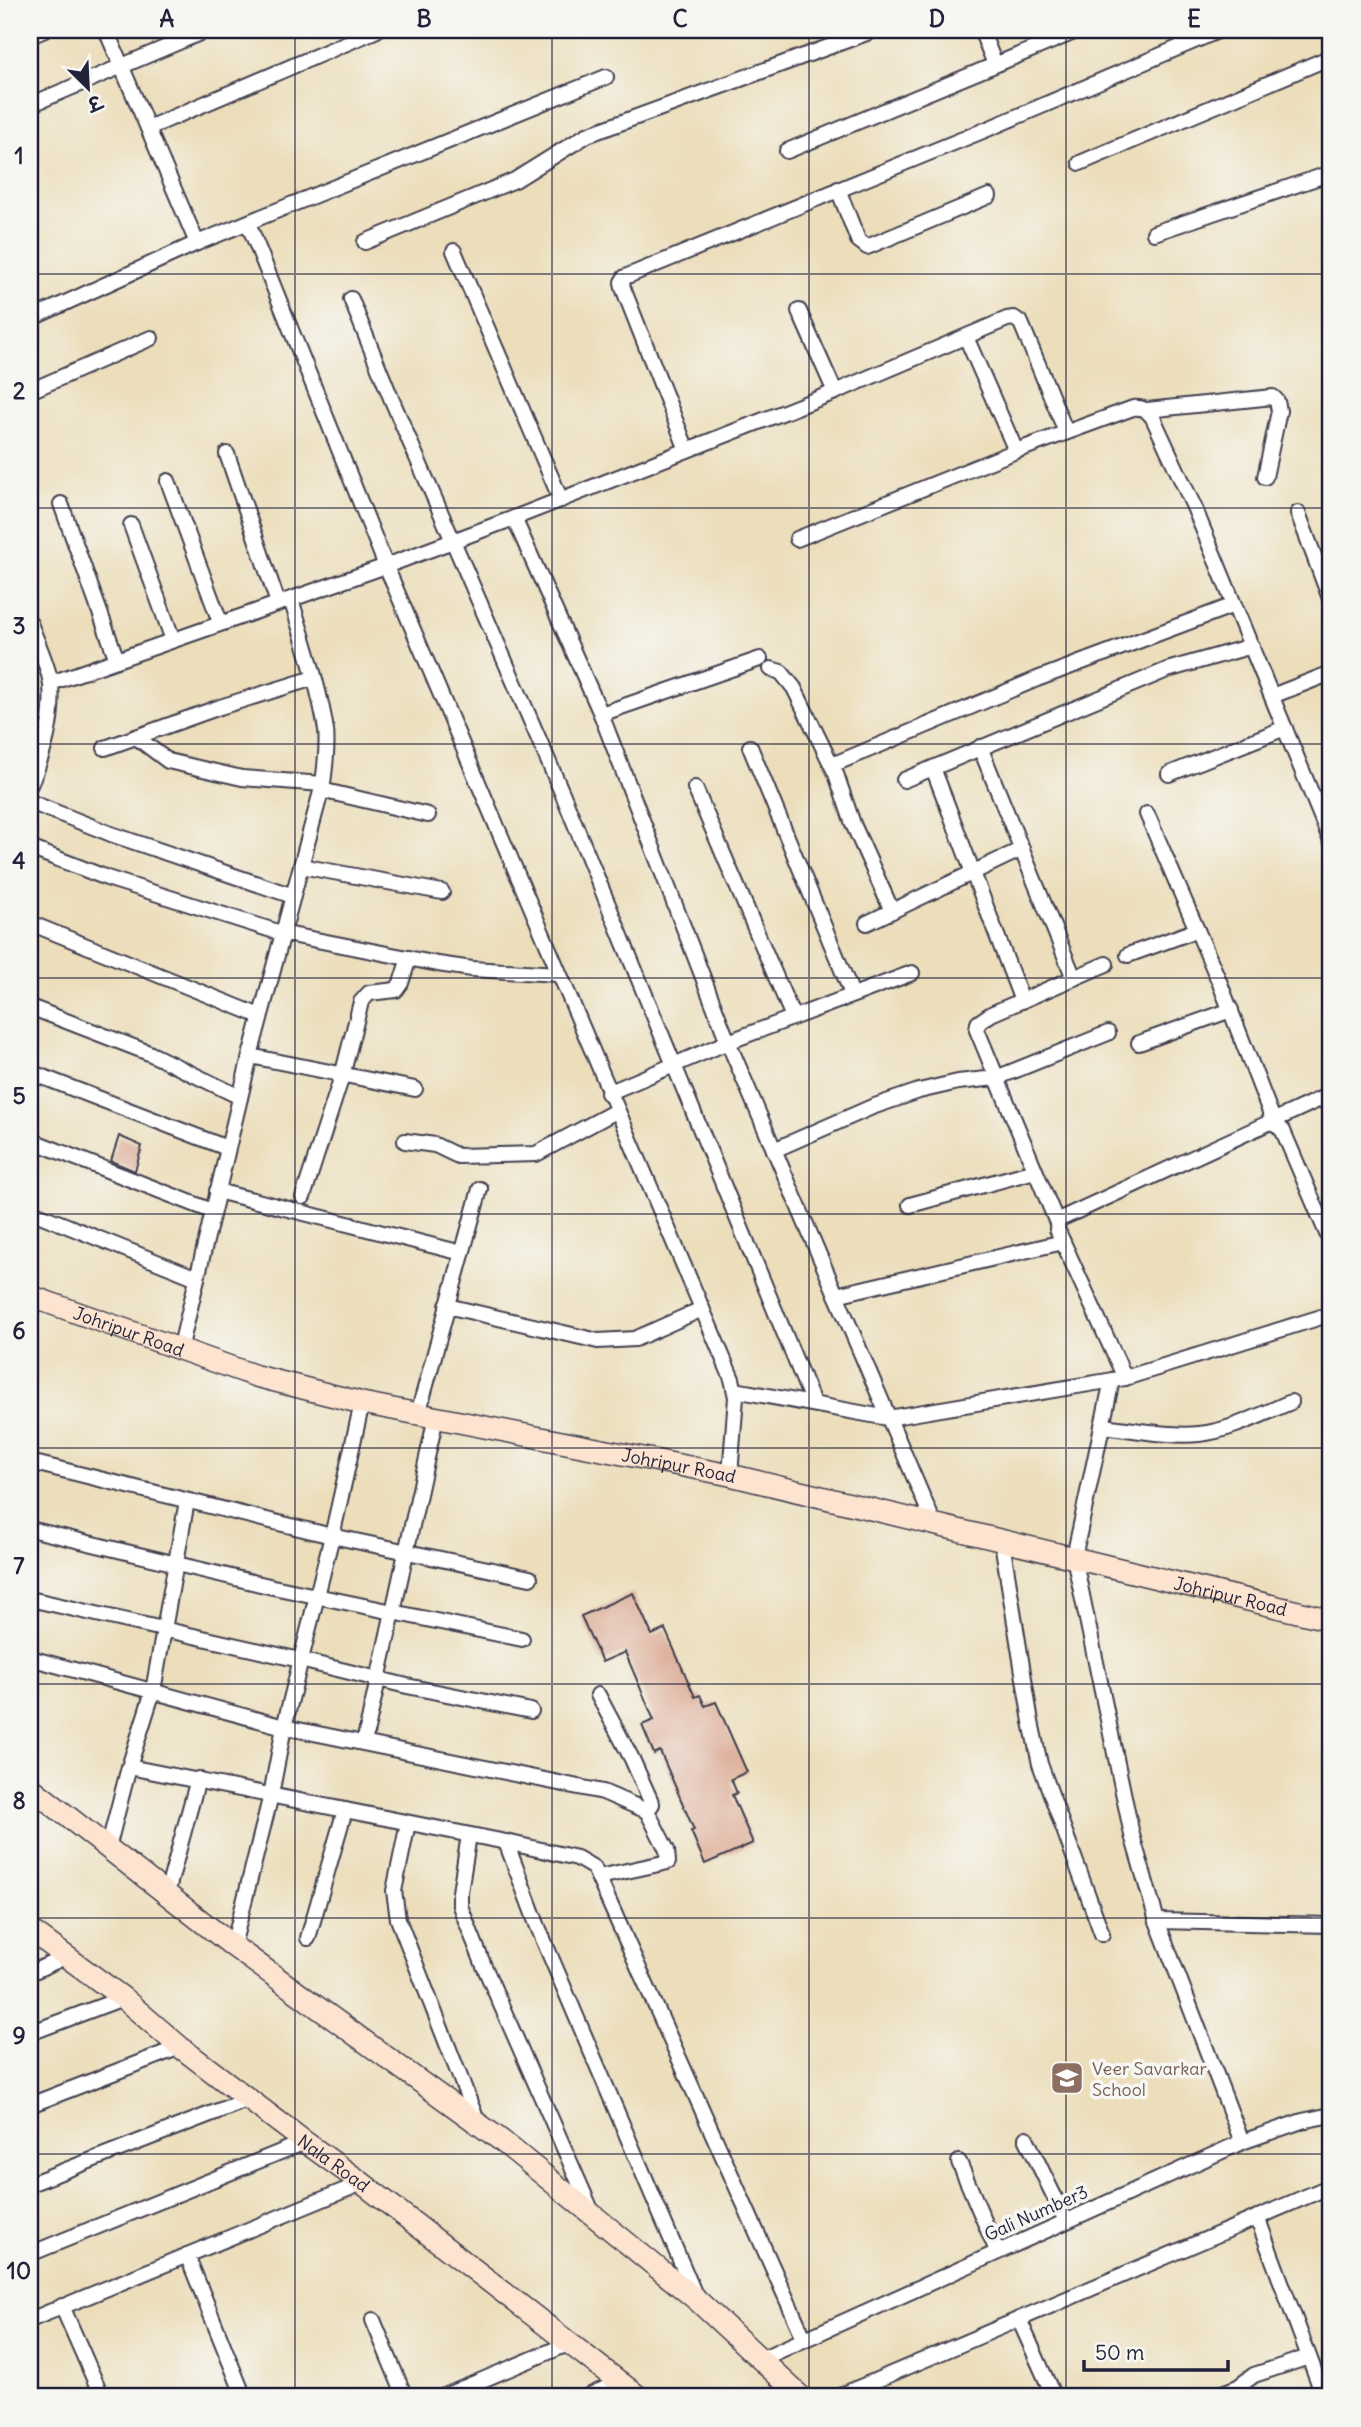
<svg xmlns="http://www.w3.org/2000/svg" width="1361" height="2427" font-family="Delius,'Playpen Sans Deva',sans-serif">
<rect width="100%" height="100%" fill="#f6f6f2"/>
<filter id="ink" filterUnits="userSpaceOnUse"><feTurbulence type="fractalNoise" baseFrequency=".0143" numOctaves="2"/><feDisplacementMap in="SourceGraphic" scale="14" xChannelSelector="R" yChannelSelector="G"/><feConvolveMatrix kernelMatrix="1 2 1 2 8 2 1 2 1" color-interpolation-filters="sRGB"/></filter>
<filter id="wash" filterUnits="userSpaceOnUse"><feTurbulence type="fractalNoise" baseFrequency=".00686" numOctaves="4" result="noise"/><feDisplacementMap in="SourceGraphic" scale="28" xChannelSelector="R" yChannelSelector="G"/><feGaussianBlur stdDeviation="1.57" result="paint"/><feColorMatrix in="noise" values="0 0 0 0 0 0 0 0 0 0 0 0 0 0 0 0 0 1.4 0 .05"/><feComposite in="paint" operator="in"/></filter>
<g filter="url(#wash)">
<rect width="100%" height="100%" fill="#ecdebb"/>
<g id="blocks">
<g fill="#daa58d">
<path d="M 119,1136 L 142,1146 L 135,1171 L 111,1161 Z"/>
<path d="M 633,1593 L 652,1635 L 665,1629 L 695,1697 L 700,1695 L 705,1706 L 716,1702 L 747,1772 L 731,1779 L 737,1793 L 732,1795 L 753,1843 L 705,1864 L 691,1831 L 694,1830 L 660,1751 L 654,1754 L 642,1725 L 654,1720 L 625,1652 L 602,1662 L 581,1616 Z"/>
</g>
</g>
</g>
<g filter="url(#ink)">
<use href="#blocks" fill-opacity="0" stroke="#403e4e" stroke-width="2"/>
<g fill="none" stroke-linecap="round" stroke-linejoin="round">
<defs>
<g id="street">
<path d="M 106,30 L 197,243"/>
<path d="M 981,30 L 995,64"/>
<path d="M 30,36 L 45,30"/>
<path d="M 30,105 L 207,30"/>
<path d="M 148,128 L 377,30"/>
<path d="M 787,151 L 1079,30"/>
<path d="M 1080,163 L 1331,57"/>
<path d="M 838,189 L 858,240 L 867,247 L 989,196"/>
<path d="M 248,223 L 386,566 L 732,1379 L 736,1397 L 730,1475"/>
<path d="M 1154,233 L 1331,173"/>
<path d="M 365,242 L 515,180 L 587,135 L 875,30"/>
<path d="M 454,251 L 561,500"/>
<path d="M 351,299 L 391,398 L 563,795 L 813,1403"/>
<path d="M 799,311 L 835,392"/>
<path d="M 30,319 L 197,243 L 606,77"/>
<path d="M 966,337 L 1016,451"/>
<path d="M 30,391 L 151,338"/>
<path d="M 1147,410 L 1273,397 L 1277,401 L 1279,411 L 1265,477"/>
<path d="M 687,450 L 623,288 L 622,282 L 625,277 L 990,128 L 1220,30"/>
<path d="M 227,454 L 278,603"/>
<path d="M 168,481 L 220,622"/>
<path d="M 61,504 L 117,660"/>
<path d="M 1298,513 L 1331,601"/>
<path d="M 514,518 L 601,714 L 728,1042 L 935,1526"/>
<path d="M 131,525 L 173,640"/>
<path d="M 797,539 L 1016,451 L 1133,408 C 1143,407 1147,410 1153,418 L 1194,507 L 1331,841"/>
<path d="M 30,623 C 36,641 49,666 51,685 C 54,720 44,753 30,785"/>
<path d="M 771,669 L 781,672 L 794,688 L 836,774 L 853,824 L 892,911"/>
<path d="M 51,683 L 386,566 L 514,518 L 835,392 L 1007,319 L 1014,318 L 1021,323 L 1066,432"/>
<path d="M 1272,696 L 1331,673"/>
<path d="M 601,714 L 760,659"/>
<path d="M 136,737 L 168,761 L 242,778 L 323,784"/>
<path d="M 750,747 L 852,994"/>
<path d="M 980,747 L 1074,978"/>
<path d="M 105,748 L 220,707 L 314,678"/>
<path d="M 832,765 L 1037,679 L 1234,605"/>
<path d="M 933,768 L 1022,1001"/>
<path d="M 1169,774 L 1285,728"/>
<path d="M 904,780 L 1167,670 L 1252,646"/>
<path d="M 695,788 L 793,1017"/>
<path d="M 321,790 L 428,815"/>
<path d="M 30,802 L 111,834 L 293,896"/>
<path d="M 1147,814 L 1219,981 L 1274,1122 L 1283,1131 L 1331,1243"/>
<path d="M 30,848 L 107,878 L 281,933 L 438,964 L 472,969 L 558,974"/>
<path d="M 301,866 L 442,892"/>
<path d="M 30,923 L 260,1016"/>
<path d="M 867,923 L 1022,849"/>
<path d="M 1128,955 L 1197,930"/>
<path d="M 30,1007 L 149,1053 L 240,1097"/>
<path d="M 1139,1043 L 1231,1010"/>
<path d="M 250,1056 L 415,1089"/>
<path d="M 30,1072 L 227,1148"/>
<path d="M 608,1093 L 728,1042 L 912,973"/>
<path d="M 30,1140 L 212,1211"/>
<path d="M 405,1141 L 435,1145 L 458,1156 L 536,1154 L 616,1111"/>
<path d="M 774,1150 L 872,1107 L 919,1091 L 958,1082 L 996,1078 L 1108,1033"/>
<path d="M 217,1191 L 462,1253"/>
<path d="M 303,1197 L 342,1076 L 361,1002 L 369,993 L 396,990 L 401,983 L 409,958"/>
<path d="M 910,1205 L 1035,1171"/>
<path d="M 30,1211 L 197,1278"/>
<path d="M 1057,1223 L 977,1030 L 978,1023 L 991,1014 L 1106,964"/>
<path d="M 836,1295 L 1063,1242"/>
<path d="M 447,1306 L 598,1341 L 635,1339 L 702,1309"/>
<path d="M 180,1350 L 250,1056 L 323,784 C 325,766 328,748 326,730 C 319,686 304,642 291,599"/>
<path d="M 1125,1378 L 1057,1229 L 1058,1220 L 1331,1094"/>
<path d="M 1112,1380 L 1074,1557 L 1132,1835 L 1157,1921 L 1242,2142"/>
<path d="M 735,1390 L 888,1418 L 1125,1378 L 1331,1314"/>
<path d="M 418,1414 L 480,1189"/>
<path d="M 1102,1426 C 1134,1429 1167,1437 1199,1434 C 1230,1431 1262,1414 1291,1402"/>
<path d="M 30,1462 L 332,1536 L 530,1578"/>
<path d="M 30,1529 L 273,1587 L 522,1639"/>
<path d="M 1002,1542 L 1031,1722 L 1040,1764 L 1102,1934"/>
<path d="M 30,1599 L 300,1660 L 407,1686 L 531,1711"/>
<path d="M 30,1658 L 284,1727 L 603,1792 L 647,1811 L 667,1850 L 668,1862 L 599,1877"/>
<path d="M 598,1695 L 632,1759 L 652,1804 L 647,1811"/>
<path d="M 364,1743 L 436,1417"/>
<path d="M 129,1767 L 506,1842 L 577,1858 L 594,1868 L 804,2338"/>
<path d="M 408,1823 L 394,1891 L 398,1919 L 478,2123"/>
<path d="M 469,1835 L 460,1892 L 460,1906 L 484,1966 L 592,2212"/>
<path d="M 506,1842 L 538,1927 L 695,2295"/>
<path d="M 108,1848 L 129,1767 L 153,1691 L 187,1501"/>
<path d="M 167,1893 L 198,1779"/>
<path d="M 1157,1921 L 1331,1925"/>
<path d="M 308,1938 L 345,1810"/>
<path d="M 233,1946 L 271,1795 L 284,1727 L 332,1536 L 362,1403"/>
<path d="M 30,1973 L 65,1957"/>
<path d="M 30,2033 L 123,1998"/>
<path d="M 30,2105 L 180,2047"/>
<path d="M 1026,2138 L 1066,2221"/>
<path d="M 959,2162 L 997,2251"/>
<path d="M 30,2184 L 249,2099"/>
<path d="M 1257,2217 L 1324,2397"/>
<path d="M 30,2254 L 305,2142"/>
<path d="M 187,2255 L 244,2397"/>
<path d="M 62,2306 L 102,2397"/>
<path d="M 1019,2319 L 1054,2397"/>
<path d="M 30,2320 L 362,2183"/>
<path d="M 373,2320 L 405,2397"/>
<path d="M 761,2359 L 1242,2142 L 1302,2121 L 1331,2115"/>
<path d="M 442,2397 L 570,2343"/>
<path d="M 586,2397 L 620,2382"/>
<path d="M 837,2397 L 1331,2186"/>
<path d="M 1212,2397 L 1238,2387 L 1254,2375 L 1309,2357"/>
</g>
<g id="secondary">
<path id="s1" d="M 30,1296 L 256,1376 L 362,1403 L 730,1475 L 1331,1620"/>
<path d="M 30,1787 L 233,1946 L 502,2141 L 697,2300 L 801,2397"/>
<path id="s2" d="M 30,1930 L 123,1998 L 180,2047 L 305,2142 L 362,2183 L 639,2397"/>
</g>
</defs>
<use href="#street" stroke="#403e4e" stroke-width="18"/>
<use href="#secondary" stroke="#403e4e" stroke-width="24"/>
<use href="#street" stroke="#fff" stroke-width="14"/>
<use href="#secondary" stroke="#fde4d0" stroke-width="21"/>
</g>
</g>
<path fill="none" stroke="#22223b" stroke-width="2" stroke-opacity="0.55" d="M 295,30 L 295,2397M 552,30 L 552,2397M 809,30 L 809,2397M 1066,30 L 1066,2397M 30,274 L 1331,274M 30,508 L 1331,508M 30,744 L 1331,744M 30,978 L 1331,978M 30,1214 L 1331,1214M 30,1448 L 1331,1448M 30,1684 L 1331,1684M 30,1918 L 1331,1918M 30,2154 L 1331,2154"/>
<defs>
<symbol id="school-square" viewBox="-11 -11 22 22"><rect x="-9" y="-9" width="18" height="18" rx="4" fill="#8d6e63" stroke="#f6f6f2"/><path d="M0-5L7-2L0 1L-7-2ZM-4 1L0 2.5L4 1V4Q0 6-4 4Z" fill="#fff"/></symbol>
</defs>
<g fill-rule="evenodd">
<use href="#school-square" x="1048" y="2059" width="38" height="38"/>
</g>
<g text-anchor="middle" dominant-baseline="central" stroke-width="7" stroke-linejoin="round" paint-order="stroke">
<g font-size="18" fill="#22223b" stroke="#f6f6f2">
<text stroke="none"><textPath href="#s1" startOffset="105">Johripur Road</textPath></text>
<text stroke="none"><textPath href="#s1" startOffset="672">Johripur Road</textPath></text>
<text stroke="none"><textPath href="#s1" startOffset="1239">Johripur Road</textPath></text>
<text stroke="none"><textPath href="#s2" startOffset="383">Nala Road</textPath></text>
<text transform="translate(1036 2213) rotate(-24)">Gali Number3</text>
</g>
<g font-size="18" fill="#785e54" stroke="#f6f6f2" text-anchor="start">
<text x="1092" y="2068">Veer Savarkar<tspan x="1092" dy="21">School</tspan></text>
</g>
</g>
<rect width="1361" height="2427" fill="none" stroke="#f6f6f2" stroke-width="77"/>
<g transform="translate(88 88) rotate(156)" stroke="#f6f6f2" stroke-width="5" paint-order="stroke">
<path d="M0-5L12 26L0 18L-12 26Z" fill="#22223b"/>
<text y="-10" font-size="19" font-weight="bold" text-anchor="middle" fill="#22223b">उ</text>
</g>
<path d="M1084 2360v10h144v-10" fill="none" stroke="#22223b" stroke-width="3.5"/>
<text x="1095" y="2360" font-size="21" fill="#22223b" stroke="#f6f6f2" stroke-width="5" paint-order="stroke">50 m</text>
<rect x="38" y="38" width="1284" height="2350" fill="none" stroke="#22223b" stroke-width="2.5"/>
<g font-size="23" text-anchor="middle" font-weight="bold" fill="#22223b">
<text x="167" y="27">A</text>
<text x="424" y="27">B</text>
<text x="680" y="27">C</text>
<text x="937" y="27">D</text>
<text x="1194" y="27">E</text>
<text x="19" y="164">1</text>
<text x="19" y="399">2</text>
<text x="19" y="634">3</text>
<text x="19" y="869">4</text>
<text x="19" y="1104">5</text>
<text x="19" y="1339">6</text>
<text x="19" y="1574">7</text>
<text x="19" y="1809">8</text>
<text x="19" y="2044">9</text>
<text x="19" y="2279">10</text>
</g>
</svg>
